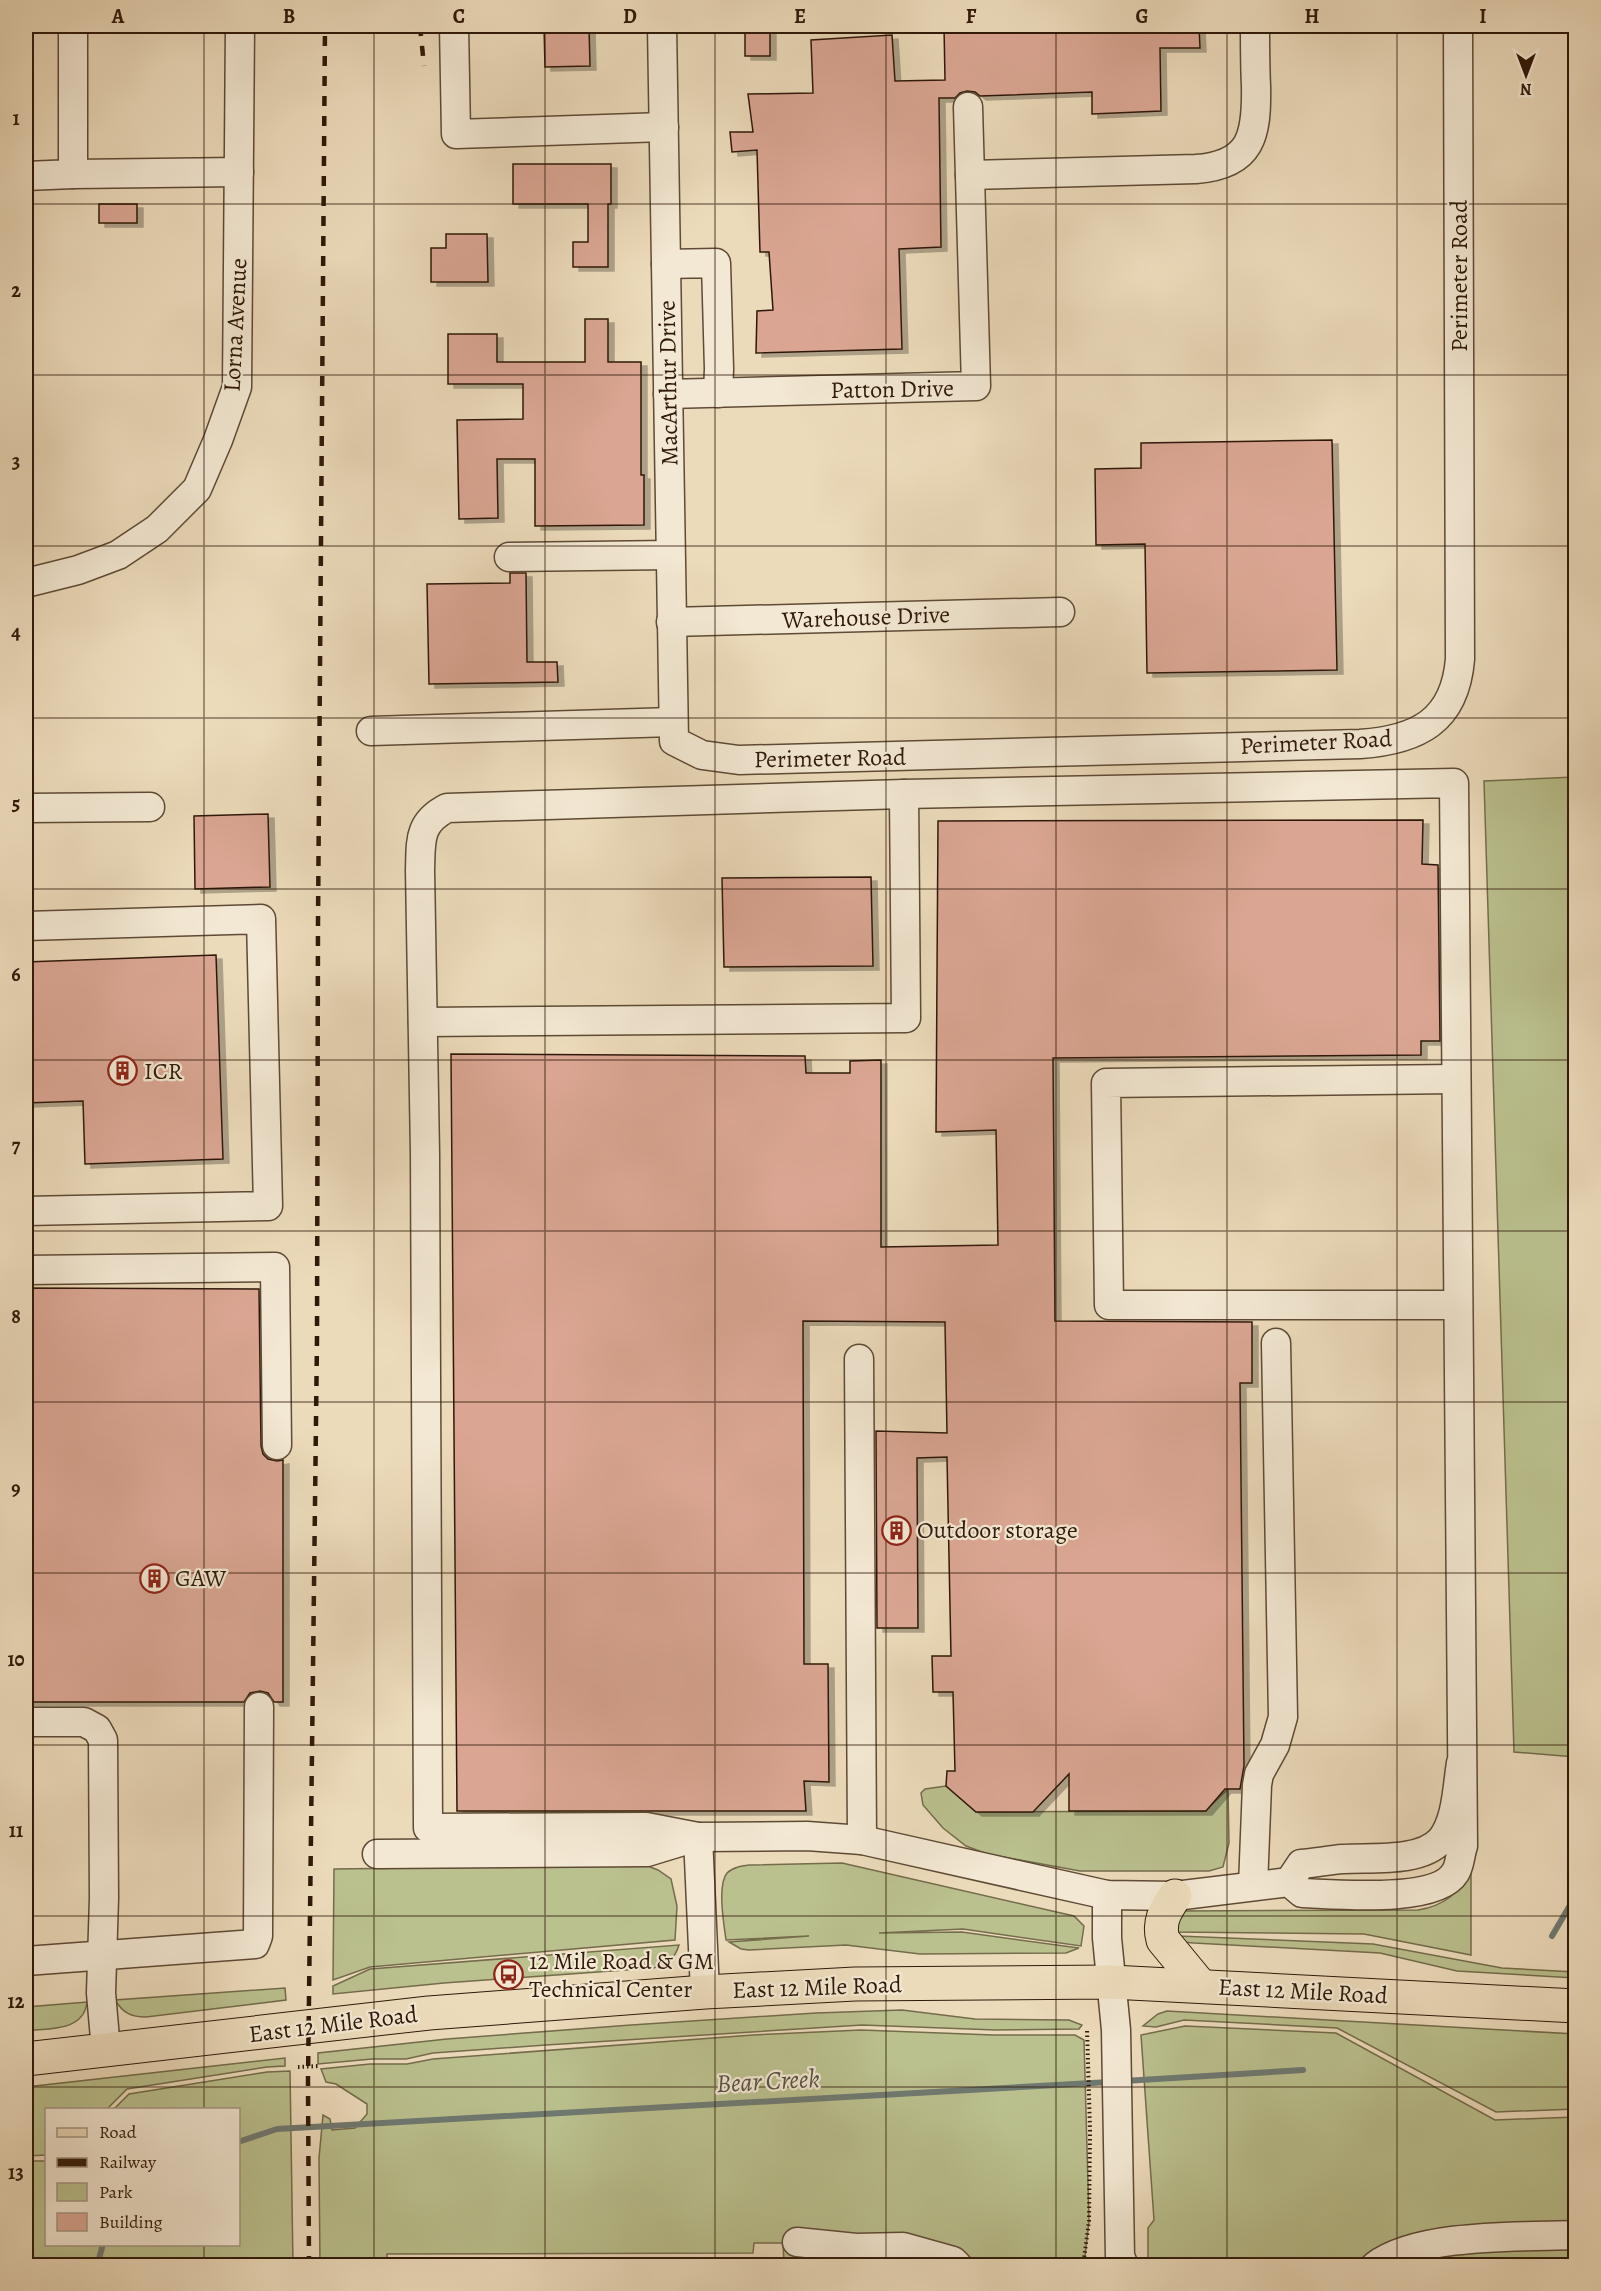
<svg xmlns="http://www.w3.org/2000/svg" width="1601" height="2291" font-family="Alegreya,serif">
<defs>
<filter id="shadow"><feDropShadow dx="6" dy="4" stdDeviation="0" flood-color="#0004"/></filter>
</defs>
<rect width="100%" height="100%" fill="#ecdbbb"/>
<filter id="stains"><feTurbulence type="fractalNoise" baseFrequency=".00333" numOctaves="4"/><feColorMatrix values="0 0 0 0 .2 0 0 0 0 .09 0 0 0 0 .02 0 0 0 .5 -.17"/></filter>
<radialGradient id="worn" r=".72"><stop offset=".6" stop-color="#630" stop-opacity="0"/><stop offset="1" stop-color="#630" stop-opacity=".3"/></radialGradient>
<g fill="#bac08e" stroke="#746c4b" stroke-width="1.5">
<path d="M 1575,777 L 1576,777 L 1575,1757 L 1514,1752 L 1484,781 Z"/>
<path d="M 946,1786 L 976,1812 L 1205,1811 L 1228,1789 L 1229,1843 L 1223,1867 L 1209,1871 L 1080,1871 L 987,1854 L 966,1846 L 943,1828 L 923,1805 L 921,1793 L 925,1789 Z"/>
<path d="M 842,1863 L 1074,1916 L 1084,1926 L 1081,1946 L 963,1929 L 879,1933 L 962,1932 L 1079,1948 L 1066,1953 L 920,1954 L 846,1945 L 749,1950 L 741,1949 L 729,1942 L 809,1936 L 726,1940 C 724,1925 717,1885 727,1873 C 733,1867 742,1866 750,1865 Z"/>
<path d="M 645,1865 L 658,1870 L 671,1879 L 677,1906 L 675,1940 L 370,1967 L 333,1980 L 334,1869 Z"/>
<path d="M 1471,1871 L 1471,1955 L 1364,1934 L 1171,1932 L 1180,1911 L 1418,1910 C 1444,1906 1459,1893 1471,1871 Z"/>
<path d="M 1178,1936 L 1373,1944 L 1502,1968 L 1575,1972 L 1575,1978 L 1457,1971 L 1380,1953 L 1194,1943 L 1182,1942 Z"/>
<path d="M 679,1945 C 675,1959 666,1965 653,1968 L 444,1983 L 333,1994 L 333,1986 L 370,1969 Z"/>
<path d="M 285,1988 L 286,2000 L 146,2017 C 131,2017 123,2013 115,2000 Z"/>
<path d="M 87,2002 C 84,2032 48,2028 26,2031 L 26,2007 Z"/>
<path d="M 902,2010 L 975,2019 L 1069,2020 L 1082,2025 L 1079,2029 L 996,2030 L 862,2025 L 546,2045 L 433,2053 L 406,2059 L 372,2059 L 318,2064 L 318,2053 L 447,2039 L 631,2025 L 816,2013 Z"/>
<path d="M 1167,2011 L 1575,2034 L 1575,2109 L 1496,2112 L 1337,2028 L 1184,2020 L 1156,2027 L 1143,2026 L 1158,2014 Z"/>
<path d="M 1185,2026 L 1336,2033 L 1495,2120 L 1575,2117 L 1575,2222 C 1501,2224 1418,2217 1356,2265 L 1148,2265 L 1148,2228 L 1154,2220 L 1141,2035 Z"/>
<path d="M 861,2030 L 993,2035 L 1075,2035 L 1084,2040 L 1089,2221 L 1084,2265 L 966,2265 L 867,2252 L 936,2265 L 784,2265 L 783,2243 L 754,2243 L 753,2253 L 387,2254 L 387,2265 L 320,2266 L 319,2158 L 323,2115 L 330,2119 L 332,2130 L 355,2128 L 367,2114 L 367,2104 L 336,2084 L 326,2082 L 321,2069 L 370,2064 L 407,2064 L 433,2059 L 753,2035 Z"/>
<path d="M 285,2058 L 285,2066 L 267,2067 L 127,2089 L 107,2109 L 46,2110 L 46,2155 L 26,2156 L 26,2087 Z"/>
<path d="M 290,2071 L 293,2265 L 26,2265 L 26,2161 L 46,2161 L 46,2244 L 238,2244 L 238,2110 L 114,2109 L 129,2094 L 267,2072 Z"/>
<path d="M 1575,2244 L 1575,2265 L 1400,2266 L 1426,2254 Z"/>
</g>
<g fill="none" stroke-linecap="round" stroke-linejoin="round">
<g stroke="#6f7971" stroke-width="6">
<path d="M 1552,1936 L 1576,1895"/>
<path d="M 1124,2081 L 1303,2070"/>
<path d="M 238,2142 L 277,2129 L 1110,2082"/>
<path d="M 97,2266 L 103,2244"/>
</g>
</g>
<g fill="#daa693" stroke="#2f1908" stroke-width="1.5" filter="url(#shadow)">
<path d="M 544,26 L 589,26 L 590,66 L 545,67 Z"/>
<rect x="745" y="26" width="25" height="30"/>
<path d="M 944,26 L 1199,26 L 1200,48 L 1160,48 L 1161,111 L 1092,114 L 1092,92 L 980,96 L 975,92 L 967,91 L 960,93 L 955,98 L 939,98 L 941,247 L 899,249 L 902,349 L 756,353 L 757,311 L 773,310 L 769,252 L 760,252 L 757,150 L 732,152 L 730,132 L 753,132 L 748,94 L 813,93 L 811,40 L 892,35 L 895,81 L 945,80 Z"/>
<path d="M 513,164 L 611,164 L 611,204 L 608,204 L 608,267 L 573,267 L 573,242 L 588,242 L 588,204 L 513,204 Z"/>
<rect x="99" y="204" width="38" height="19"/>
<path d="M 446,234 L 487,234 L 488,282 L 431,282 L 431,248 L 446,248 Z"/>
<path d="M 585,319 L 608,319 L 608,362 L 641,362 L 641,475 L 644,475 L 644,525 L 535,526 L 535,459 L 497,459 L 498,518 L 459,519 L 457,420 L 523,419 L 523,384 L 448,384 L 448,334 L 497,334 L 497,362 L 585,362 Z"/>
<path d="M 1332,440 L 1337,670 L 1147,673 L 1145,544 L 1096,545 L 1095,469 L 1141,468 L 1141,443 Z"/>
<path d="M 510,573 L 526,573 L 527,662 L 557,662 L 558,682 L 429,684 L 427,584 L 510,583 Z"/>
<path d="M 268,814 L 270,887 L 195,889 L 194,816 Z"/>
<path d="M 1423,820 L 1422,864 L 1438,865 L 1440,1041 L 1421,1041 L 1421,1055 L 1053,1058 L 1055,1321 L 1252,1322 L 1252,1383 L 1240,1383 L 1244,1766 L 1240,1789 L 1225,1789 L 1206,1811 L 1069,1811 L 1069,1774 L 1033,1812 L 976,1812 L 946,1786 L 947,1771 L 955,1771 L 953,1692 L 933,1692 L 932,1656 L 951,1656 L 947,1457 L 917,1458 L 918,1628 L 877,1628 L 876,1431 L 947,1433 L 945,1322 L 803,1321 L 804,1664 L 828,1664 L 829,1782 L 804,1781 L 806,1811 L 457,1811 L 451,1054 L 805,1056 L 806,1073 L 850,1073 L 850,1061 L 881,1060 L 881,1247 L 998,1245 L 996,1130 L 936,1132 L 938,821 Z"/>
<path d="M 871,877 L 873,966 L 724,967 L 722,878 Z"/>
<path d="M 216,955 L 223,1159 L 85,1164 L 83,1101 L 26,1103 L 26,962 Z"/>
<path d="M 26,1288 L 259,1289 L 261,1446 L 263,1454 L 268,1459 L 277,1461 L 283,1460 L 283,1702 L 274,1702 L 268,1693 L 260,1691 L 250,1693 L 244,1702 L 26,1702 Z"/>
</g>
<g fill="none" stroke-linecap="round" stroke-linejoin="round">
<defs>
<g id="minor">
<path d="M 454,26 L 456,134 L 664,127"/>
<path d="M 662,26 L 674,741 L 702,755 L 739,760 L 1360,744 C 1418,740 1455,721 1460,659 L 1458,26"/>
<path d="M 73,174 L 239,172"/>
<path d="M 970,175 L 1196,169 C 1252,165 1257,135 1256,86 C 1255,66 1255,46 1255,26"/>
<path d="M 26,176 L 73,174 L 73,26"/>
<path d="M 666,264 L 716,263 L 719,369 L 718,393"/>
<path d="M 668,394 L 976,386 L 968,107"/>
<path d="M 509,557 L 670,555"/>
<path d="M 26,583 L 78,570 L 118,555 L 157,529 L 197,489 L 218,440 L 237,387 L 240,26"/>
<path d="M 671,622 L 1060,612"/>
<path d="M 371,731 L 673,722"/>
<path d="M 26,808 L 150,807"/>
<path d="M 26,926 L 261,919 L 268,1206 L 26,1211"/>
<path d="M 423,1022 L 906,1018 L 904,794"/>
<path d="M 1456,1079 L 1106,1083 L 1109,1305 L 1457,1305"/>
<path d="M 26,1270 L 275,1267 L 277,1445"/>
<path d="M 859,1359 L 862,1840"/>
<path d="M 26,1722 L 84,1722 L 97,1729 L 103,1740 L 104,1898 L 101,1993 L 106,2050"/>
<path d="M 698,1837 L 705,1992"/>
<path d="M 377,1854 L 647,1852 L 693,1838"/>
<path d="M 1289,1882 L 1302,1893 C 1335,1894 1436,1904 1455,1873 C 1460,1866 1460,1854 1463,1846 L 1454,783 L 904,794 L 447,808 C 418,823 421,841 420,870 L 425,1154 L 428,1828 L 646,1827 L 698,1837 L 807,1836 L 862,1840 L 1107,1895 L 1175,1896 L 1289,1882 L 1301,1864 C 1315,1863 1329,1860 1343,1859 C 1371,1857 1420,1863 1441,1840 C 1457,1820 1457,1787 1461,1763"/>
<path d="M 1253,1886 L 1257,1785 L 1259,1774 L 1275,1745 L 1283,1717 L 1276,1343"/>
<path d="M 1107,1895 L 1107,1938 L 1116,2030 L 1120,2256 L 1124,2266"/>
<path d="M 26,1961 L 255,1944 L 258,1936 L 259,1707"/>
<path d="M 797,2242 L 856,2248 L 903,2247 L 953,2261 L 958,2266"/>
<path d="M 1375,2266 C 1418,2233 1522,2237 1576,2235"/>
</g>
<g id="major">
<path d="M 1175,1896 C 1165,1911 1158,1922 1163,1940 L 1200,1985"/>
<path d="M 26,2059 L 429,2013 L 705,1992 L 855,1984 L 1111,1982 L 1576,2006"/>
</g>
</defs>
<use href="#minor" stroke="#5e4a35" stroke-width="31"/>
<use href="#major" stroke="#2f1908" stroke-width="35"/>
<g stroke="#2f1908" stroke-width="4" stroke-dasharray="1.5 3" stroke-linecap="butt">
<path d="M 298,2067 L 320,2066"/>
<path d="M 1083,2266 L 1089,2221 L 1090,2130 L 1087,2029"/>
</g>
<use href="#minor" stroke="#f3e8d3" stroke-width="28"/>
<use href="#major" stroke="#ecdbbb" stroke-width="33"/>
<g stroke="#2f1908" stroke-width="4.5" stroke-dasharray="10 10" stroke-linecap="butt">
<path d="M 420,26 L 424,66"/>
<path d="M 309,2266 L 308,2080 L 317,1339 L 318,923 L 325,26"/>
</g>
</g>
<path fill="none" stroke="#2f1908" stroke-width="1.5" stroke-opacity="0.55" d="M 204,26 L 204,2110M 374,26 L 374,2266M 545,26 L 545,2266M 715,26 L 715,2266M 886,26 L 886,2266M 1056,26 L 1056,2266M 1227,26 L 1227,2266M 1397,26 L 1397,2266M 26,204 L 1576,204M 26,375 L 1576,375M 26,546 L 1576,546M 26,718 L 1576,718M 26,889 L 1576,889M 26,1060 L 1576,1060M 26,1231 L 1576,1231M 26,1402 L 1576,1402M 26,1573 L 1576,1573M 26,1745 L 1576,1745M 26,1916 L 1576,1916M 26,2087 L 1576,2087M 204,2244 L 204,2266"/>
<defs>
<symbol id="building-ring" viewBox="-11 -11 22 22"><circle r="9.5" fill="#f3e8d3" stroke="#8f2418" stroke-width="1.5"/><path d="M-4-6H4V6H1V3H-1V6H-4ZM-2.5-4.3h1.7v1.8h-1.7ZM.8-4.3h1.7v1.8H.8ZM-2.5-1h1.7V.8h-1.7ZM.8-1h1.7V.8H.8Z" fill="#8f2418"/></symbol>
<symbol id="bus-ring" viewBox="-11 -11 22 22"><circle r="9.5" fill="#f3e8d3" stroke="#8f2418" stroke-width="1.5"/><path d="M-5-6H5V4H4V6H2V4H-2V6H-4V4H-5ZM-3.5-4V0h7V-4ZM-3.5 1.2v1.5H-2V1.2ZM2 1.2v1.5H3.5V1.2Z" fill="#8f2418"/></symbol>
</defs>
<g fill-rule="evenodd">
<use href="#building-ring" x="106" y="1054" width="33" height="33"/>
<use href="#building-ring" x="880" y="1514" width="33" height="33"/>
<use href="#building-ring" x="138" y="1562" width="33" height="33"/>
<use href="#bus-ring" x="492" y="1958" width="33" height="33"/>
</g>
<g text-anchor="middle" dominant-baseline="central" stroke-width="4.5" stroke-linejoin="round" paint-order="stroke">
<g font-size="24" fill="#2f1908" stroke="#f3e8d3">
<text transform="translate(1459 276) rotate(-90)">Perimeter Road</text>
<text transform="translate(235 325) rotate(-87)">Lorna Avenue</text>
<text transform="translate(668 383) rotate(-91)">MacArthur Drive</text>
<text transform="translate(892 389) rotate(-1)">Patton Drive</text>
<text transform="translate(866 617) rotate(-2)">Warehouse Drive</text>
<text transform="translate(1316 742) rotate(-3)">Perimeter Road</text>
<text transform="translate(830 758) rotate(-1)">Perimeter Road</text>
<text transform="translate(817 1987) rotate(-2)">East 12 Mile Road</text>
<text transform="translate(1303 1991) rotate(3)">East 12 Mile Road</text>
<text transform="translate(333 2024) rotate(-7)">East 12 Mile Road</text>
</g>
<g font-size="24" fill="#2f1908" stroke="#f3e8d3" text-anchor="start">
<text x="144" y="1071">ICR</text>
<text x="917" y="1530">Outdoor storage</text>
<text x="175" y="1578">GAW</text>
<text x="529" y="1961">12 Mile Road &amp; GM<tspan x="529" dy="28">Technical Center</tspan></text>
</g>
<g font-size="26" font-style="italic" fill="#545145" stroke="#f3e8d3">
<text transform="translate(768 2081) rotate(-3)">Bear Creek</text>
</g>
</g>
<rect width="1601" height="2291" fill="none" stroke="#ecdbbb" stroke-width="66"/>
<rect x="45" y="2108" width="195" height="138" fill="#f3e8d3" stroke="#a59582" stroke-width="1.5"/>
<rect x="57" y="2128" width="30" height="9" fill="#ecdbbb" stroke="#a59582" stroke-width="1.5"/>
<text x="99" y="2138" font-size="18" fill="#2f1908">Road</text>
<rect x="57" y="2158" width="30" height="9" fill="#2f1908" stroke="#a59582" stroke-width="1.5"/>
<text x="99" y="2168" font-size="18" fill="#2f1908">Railway</text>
<rect x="57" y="2183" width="30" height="18" fill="#bac08e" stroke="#a59582" stroke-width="1.5"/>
<text x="99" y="2198" font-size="18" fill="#2f1908">Park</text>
<rect x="57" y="2213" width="30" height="18" fill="#daa693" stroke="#a59582" stroke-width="1.5"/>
<text x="99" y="2228" font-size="18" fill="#2f1908">Building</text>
<g transform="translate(1526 75) rotate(180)" stroke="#f3e8d3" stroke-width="4.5" paint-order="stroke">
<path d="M0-4.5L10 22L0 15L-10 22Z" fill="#2f1908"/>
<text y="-9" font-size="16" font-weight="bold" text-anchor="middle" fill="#2f1908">N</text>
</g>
<rect x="33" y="33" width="1535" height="2225" fill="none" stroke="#2f1908" stroke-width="2"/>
<g font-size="20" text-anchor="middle" font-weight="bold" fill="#2f1908">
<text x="118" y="23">A</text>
<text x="289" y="23">B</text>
<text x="459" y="23">C</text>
<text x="630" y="23">D</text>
<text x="800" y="23">E</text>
<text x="971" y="23">F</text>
<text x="1142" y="23">G</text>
<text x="1312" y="23">H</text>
<text x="1483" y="23">I</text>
<text x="16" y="125">1</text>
<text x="16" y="297">2</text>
<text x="16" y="468">3</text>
<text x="16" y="639">4</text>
<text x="16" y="810">5</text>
<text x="16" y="981">6</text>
<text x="16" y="1152">7</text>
<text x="16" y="1323">8</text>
<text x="16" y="1495">9</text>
<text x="16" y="1666">10</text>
<text x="16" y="1837">11</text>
<text x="16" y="2008">12</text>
<text x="16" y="2179">13</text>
</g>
<rect width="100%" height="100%" filter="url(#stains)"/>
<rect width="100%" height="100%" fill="url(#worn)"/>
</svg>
